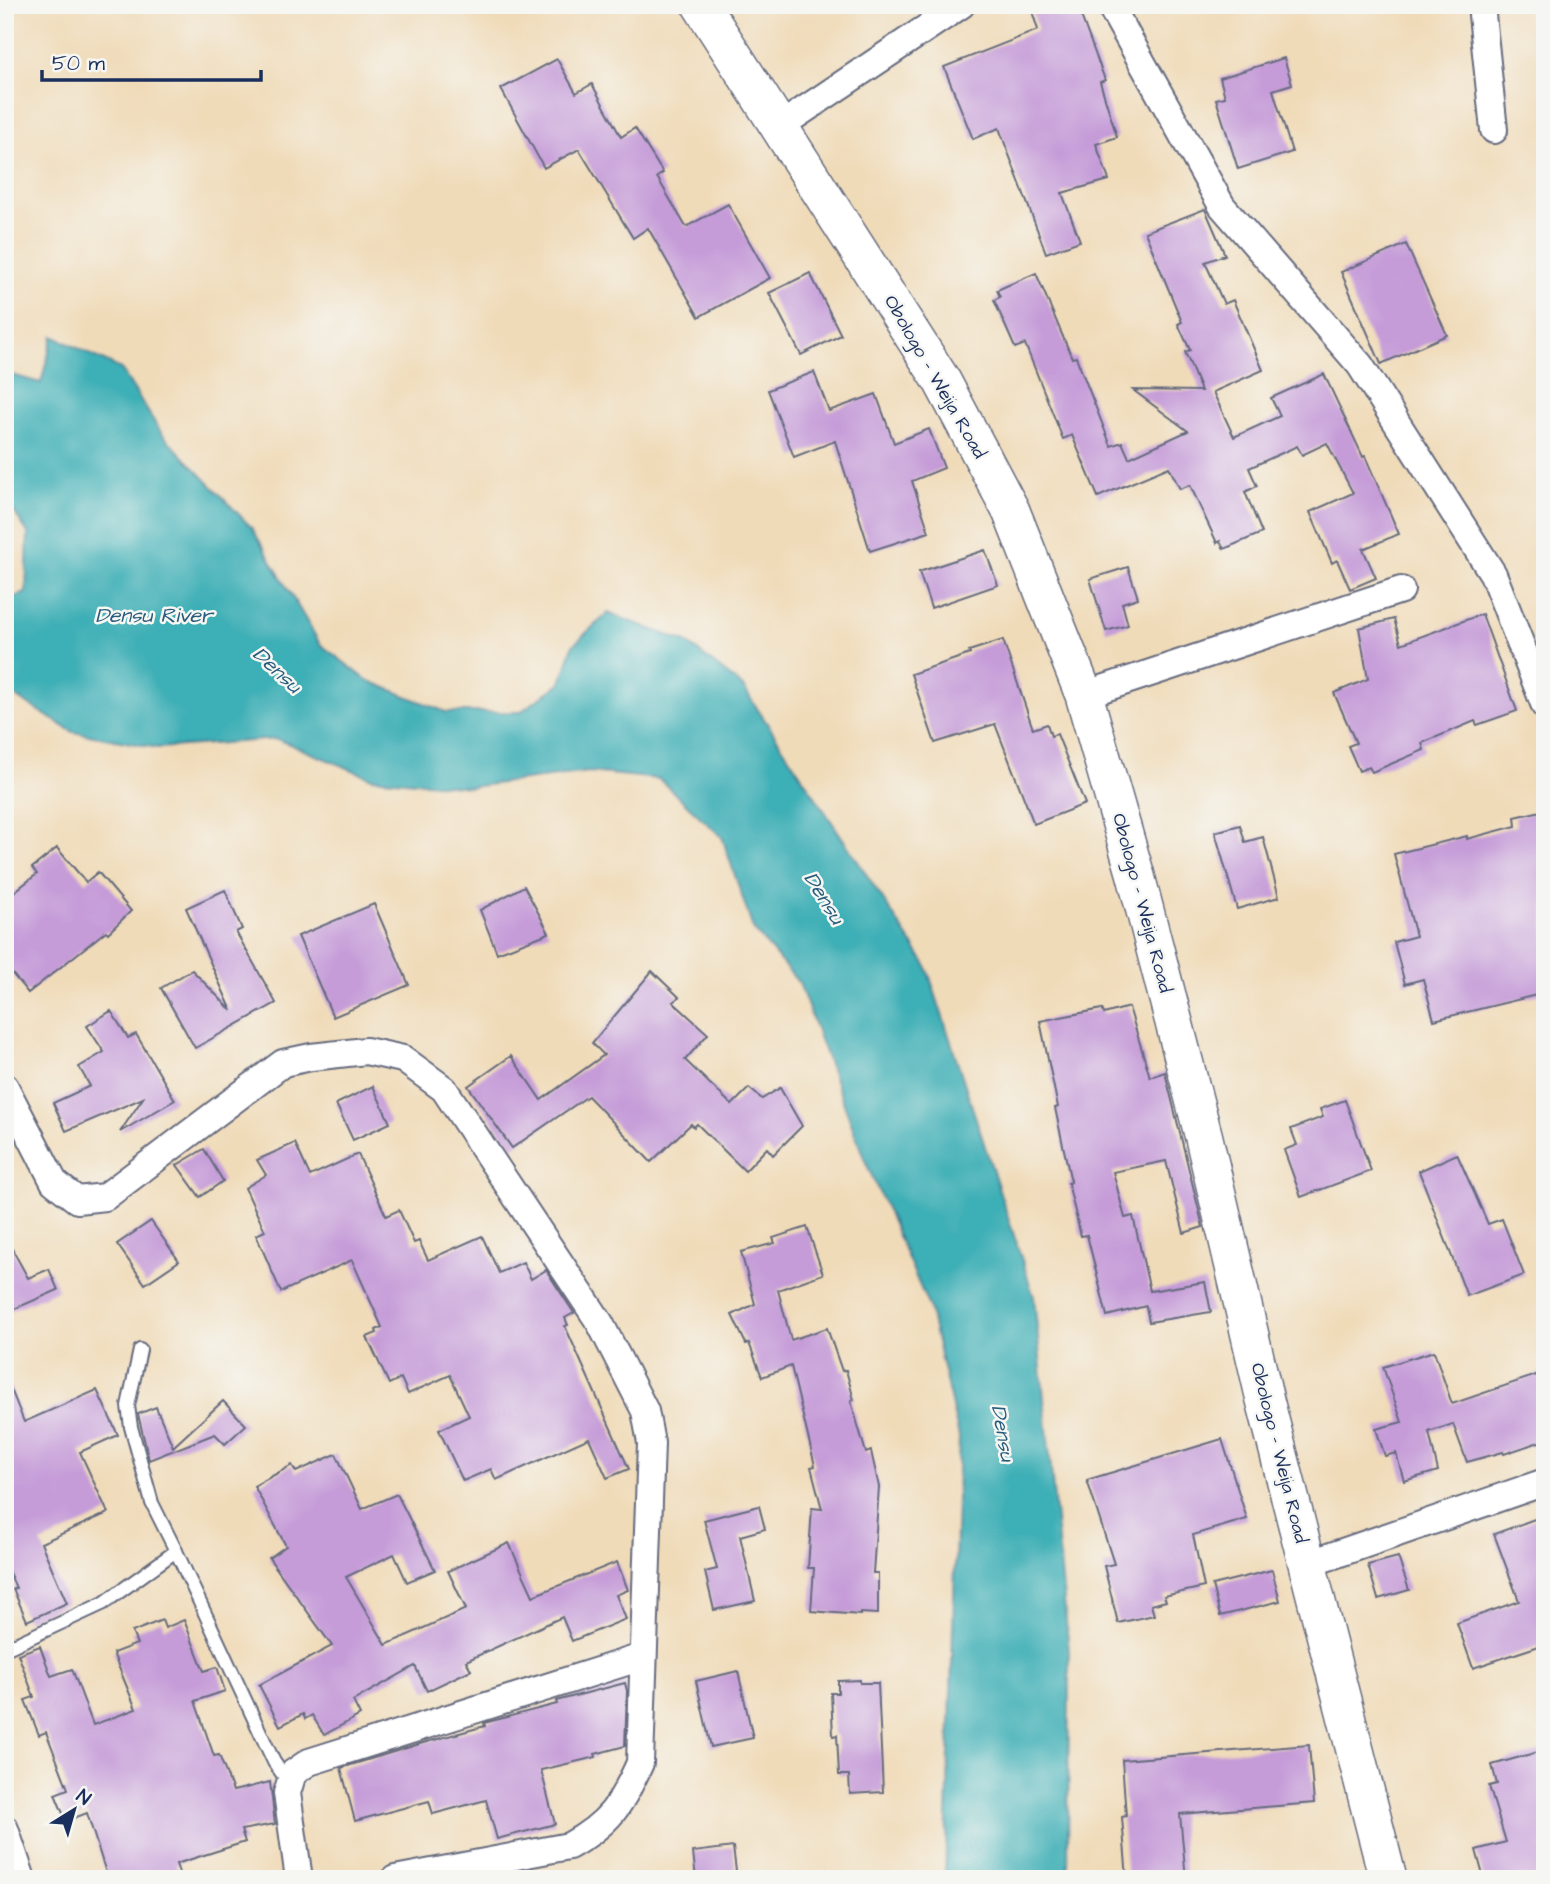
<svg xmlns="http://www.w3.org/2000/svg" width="1550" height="1884" font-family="'Architects Daughter',sans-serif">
<rect width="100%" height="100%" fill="#f6f6f2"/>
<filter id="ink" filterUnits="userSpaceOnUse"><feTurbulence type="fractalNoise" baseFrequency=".0143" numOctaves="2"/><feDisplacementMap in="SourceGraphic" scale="14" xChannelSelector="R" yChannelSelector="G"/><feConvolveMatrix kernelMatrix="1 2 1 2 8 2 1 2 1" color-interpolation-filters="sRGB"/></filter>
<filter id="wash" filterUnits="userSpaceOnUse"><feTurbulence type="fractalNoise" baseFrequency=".00686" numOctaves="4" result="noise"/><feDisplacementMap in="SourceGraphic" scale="28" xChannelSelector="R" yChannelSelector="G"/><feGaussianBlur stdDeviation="1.57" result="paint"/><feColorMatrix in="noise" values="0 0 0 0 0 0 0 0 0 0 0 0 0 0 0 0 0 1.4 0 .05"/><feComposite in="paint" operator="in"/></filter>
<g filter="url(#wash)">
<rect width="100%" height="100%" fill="#f0dbb9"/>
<path fill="#3eafb6" stroke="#2c6f8a" stroke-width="2" d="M 53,336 L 121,369 L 162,434 L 252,528 L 320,644 L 367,680 L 446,712 L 520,712 L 561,683 L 573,645 L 608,613 L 686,642 L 743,687 L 926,965 L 1034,1297 L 1069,1651 L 1068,1879 L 945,1879 L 959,1437 L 929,1307 L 864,1158 L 799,983 L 753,929 L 722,837 L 659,779 L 589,772 L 470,787 L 372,778 L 277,739 L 158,748 L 73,732 L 5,690 L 5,600 L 26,593 L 28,533 L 5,498 L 5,373 L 41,383 Z"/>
<g id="blocks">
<g fill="#c59bd8">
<path d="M 1030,5 L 1077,5 L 1105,80 L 1100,82 L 1117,137 L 1096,144 L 1109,180 L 1062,193 L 1080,241 L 1046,253 L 999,128 L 973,139 L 944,67 L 1038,30 Z"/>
<path d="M 1284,58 L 1292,84 L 1273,90 L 1292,152 L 1238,169 L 1216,99 L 1225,97 L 1220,78 Z"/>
<path d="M 557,59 L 576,93 L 592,84 L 621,137 L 635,128 L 663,173 L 657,177 L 686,227 L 728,204 L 770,278 L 699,317 L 648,228 L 633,238 L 579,149 L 544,168 L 501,89 Z"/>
<path d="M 1205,209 L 1225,255 L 1205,262 L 1224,304 L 1233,300 L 1263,370 L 1213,392 L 1234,437 L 1280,416 L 1271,398 L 1324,374 L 1363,457 L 1365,456 L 1399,534 L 1363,549 L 1376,578 L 1350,589 L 1337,560 L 1332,563 L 1310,512 L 1353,493 L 1327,443 L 1302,455 L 1297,446 L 1249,468 L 1257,486 L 1245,492 L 1262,533 L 1224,549 L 1220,541 L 1217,543 L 1190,485 L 1180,489 L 1169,467 L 1098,497 L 1072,435 L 1063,439 L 1025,344 L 1015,348 L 994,300 L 1000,297 L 997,290 L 1036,273 L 1072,358 L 1076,357 L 1111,446 L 1122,442 L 1129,458 L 1188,431 L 1133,390 L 1201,391 L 1185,352 L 1190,350 L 1178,324 L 1182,322 L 1145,232 Z"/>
<path d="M 1406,244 L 1447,335 L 1381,364 L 1341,272 Z"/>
<path d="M 810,273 L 841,335 L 801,355 L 769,293 Z"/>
<path d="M 814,372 L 829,411 L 876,394 L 894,443 L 929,429 L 944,468 L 912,481 L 929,532 L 870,551 L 835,441 L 794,457 L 768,390 Z"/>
<path d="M 985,550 L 998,585 L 931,608 L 919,572 Z"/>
<path d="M 1128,567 L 1138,598 L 1122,603 L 1128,625 L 1106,631 L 1090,579 Z"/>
<path d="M 1482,614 L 1517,711 L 1477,725 L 1475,721 L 1422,743 L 1424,750 L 1372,772 L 1369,767 L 1359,771 L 1348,746 L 1356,743 L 1334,693 L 1368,679 L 1359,628 L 1394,619 L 1401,644 Z"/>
<path d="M 1003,640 L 1033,729 L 1047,724 L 1051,736 L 1057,734 L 1085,804 L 1034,824 L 995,724 L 935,743 L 911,674 L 970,654 L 969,651 Z"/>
<path d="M 1541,811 L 1545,829 L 1545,993 L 1434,1020 L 1423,979 L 1405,984 L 1394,942 L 1416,936 L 1394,854 L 1467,836 L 1467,839 L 1516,826 L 1515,817 Z"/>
<path d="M 1240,825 L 1245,842 L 1263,837 L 1279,897 L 1237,909 L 1215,832 Z"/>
<path d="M 57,848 L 86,882 L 98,872 L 131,911 L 108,933 L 106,931 L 28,993 L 5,965 L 5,899 L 37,874 L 32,868 Z"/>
<path d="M 524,886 L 549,933 L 497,953 L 480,910 Z"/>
<path d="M 225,890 L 242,929 L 236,932 L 276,1003 L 195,1048 L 161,988 L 192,970 L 232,1011 L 186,908 Z"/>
<path d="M 374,904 L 409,985 L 333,1017 L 298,936 Z"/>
<path d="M 652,971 L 679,997 L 673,1002 L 708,1034 L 685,1060 L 732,1105 L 749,1088 L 762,1099 L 780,1088 L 802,1126 L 773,1155 L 767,1148 L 745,1171 L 697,1124 L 694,1127 L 691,1124 L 651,1162 L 588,1096 L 512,1148 L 468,1086 L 511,1056 L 541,1100 L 604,1055 L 592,1043 Z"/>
<path d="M 1129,1007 L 1150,1077 L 1165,1072 L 1203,1227 L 1184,1233 L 1166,1161 L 1113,1172 L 1125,1218 L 1133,1216 L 1150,1291 L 1205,1282 L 1211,1312 L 1149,1322 L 1146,1306 L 1107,1316 L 1087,1235 L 1081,1236 L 1068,1183 L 1071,1182 L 1055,1108 L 1058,1107 L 1040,1021 L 1102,1009 L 1104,1014 Z"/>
<path d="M 111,1011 L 128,1038 L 136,1034 L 175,1100 L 120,1132 L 143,1098 L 66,1131 L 53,1103 L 90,1086 L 79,1067 L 104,1052 L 87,1026 Z"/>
<path d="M 373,1086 L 390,1123 L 353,1140 L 336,1104 Z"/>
<path d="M 1345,1100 L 1371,1171 L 1301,1197 L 1284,1150 L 1297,1145 L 1291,1129 L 1323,1117 L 1320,1109 Z"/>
<path d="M 295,1143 L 310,1176 L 358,1154 L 386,1216 L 399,1210 L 414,1243 L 419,1241 L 428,1260 L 482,1236 L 499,1273 L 523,1262 L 531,1279 L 546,1270 L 574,1313 L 565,1318 L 568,1325 L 565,1326 L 629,1469 L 607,1478 L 589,1438 L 496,1480 L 491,1469 L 463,1481 L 439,1430 L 469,1416 L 450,1375 L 408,1394 L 401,1378 L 389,1384 L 367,1337 L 377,1333 L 376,1330 L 382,1327 L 352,1260 L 281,1292 L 256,1235 L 265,1231 L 245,1188 L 266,1175 L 257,1160 Z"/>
<path d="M 204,1149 L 223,1181 L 200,1197 L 177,1165 Z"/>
<path d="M 1457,1154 L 1488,1224 L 1502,1219 L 1524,1275 L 1467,1296 L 1419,1171 Z"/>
<path d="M 151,1221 L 179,1261 L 145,1284 L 117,1244 Z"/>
<path d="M 807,1227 L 823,1274 L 778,1290 L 791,1340 L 827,1328 L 842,1371 L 846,1370 L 854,1400 L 851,1401 L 866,1453 L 871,1451 L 879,1487 L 873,1573 L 878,1573 L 878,1614 L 860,1613 L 860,1615 L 811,1611 L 814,1568 L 808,1568 L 812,1508 L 822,1509 L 811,1467 L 815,1466 L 791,1366 L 762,1377 L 749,1343 L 746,1344 L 732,1315 L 755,1304 L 741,1252 L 775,1243 L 773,1238 Z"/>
<path d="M 5,1236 L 28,1278 L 49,1269 L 58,1290 L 5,1313 Z"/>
<path d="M 1434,1351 L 1452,1404 L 1545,1372 L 1545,1440 L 1504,1454 L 1503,1452 L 1467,1462 L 1453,1424 L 1429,1432 L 1438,1471 L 1404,1481 L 1396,1453 L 1385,1456 L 1376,1429 L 1402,1422 L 1383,1367 Z"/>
<path d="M 7,1379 L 24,1422 L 97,1390 L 118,1435 L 80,1452 L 108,1513 L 41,1543 L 67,1603 L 27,1621 L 13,1589 L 16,1588 L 5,1564 Z"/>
<path d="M 223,1401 L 246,1425 L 225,1444 L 215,1434 L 149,1460 L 138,1414 L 156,1407 L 173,1447 Z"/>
<path d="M 1222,1439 L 1247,1519 L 1193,1535 L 1204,1587 L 1164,1596 L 1166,1601 L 1151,1605 L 1154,1615 L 1118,1623 L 1104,1566 L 1114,1564 L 1087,1480 Z"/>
<path d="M 336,1454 L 362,1509 L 397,1494 L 435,1570 L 407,1582 L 394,1554 L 346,1577 L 386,1645 L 466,1609 L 448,1571 L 509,1543 L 533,1596 L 617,1562 L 628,1590 L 616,1595 L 626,1619 L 572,1641 L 562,1617 L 466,1661 L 471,1670 L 427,1691 L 415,1666 L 353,1701 L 360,1715 L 324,1735 L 312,1715 L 305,1719 L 303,1714 L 280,1726 L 259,1685 L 332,1646 L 269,1558 L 286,1546 L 254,1486 L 292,1465 L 296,1472 Z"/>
<path d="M 759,1506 L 765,1529 L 740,1536 L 755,1601 L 714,1610 L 705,1572 L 717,1569 L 704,1520 Z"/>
<path d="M 1540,1517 L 1545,1530 L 1545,1644 L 1473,1668 L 1457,1623 L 1519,1601 L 1494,1534 Z"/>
<path d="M 1398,1557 L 1409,1590 L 1378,1599 L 1368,1565 Z"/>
<path d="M 1272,1570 L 1280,1601 L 1220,1616 L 1212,1585 Z"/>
<path d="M 162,1620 L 165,1628 L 184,1620 L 204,1671 L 217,1667 L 225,1691 L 195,1701 L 214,1756 L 219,1755 L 233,1791 L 270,1782 L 275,1824 L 241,1830 L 245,1842 L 176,1864 L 181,1879 L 108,1879 L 87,1813 L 66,1821 L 55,1794 L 68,1789 L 46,1732 L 39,1735 L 25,1700 L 34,1697 L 18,1654 L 40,1646 L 51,1676 L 72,1669 L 93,1725 L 136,1709 L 113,1653 L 137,1644 L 132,1632 Z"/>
<path d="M 738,1671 L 753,1738 L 711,1747 L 696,1681 Z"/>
<path d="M 860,1680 L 860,1683 L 878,1683 L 883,1792 L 850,1794 L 849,1775 L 839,1775 L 837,1735 L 833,1736 L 831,1693 L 838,1693 L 838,1681 Z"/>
<path d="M 625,1683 L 627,1691 L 625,1746 L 595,1754 L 596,1757 L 541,1770 L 555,1824 L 497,1839 L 486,1800 L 433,1814 L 429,1801 L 355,1821 L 341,1768 L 423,1743 L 485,1726 L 484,1723 L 557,1704 L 556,1701 Z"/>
<path d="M 1309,1745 L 1314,1803 L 1180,1814 L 1186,1879 L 1127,1879 L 1122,1817 L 1126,1816 L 1122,1760 Z"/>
<path d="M 1545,1750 L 1545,1879 L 1484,1879 L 1476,1850 L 1506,1842 L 1489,1786 L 1497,1784 L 1492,1765 Z"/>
<path d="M 733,1847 L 737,1879 L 696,1879 L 693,1852 Z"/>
</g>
</g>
</g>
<g filter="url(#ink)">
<use href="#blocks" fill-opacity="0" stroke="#666b7e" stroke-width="2"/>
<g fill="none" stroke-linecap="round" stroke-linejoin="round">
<defs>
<g id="lane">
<path d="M 176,1551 L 274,1762 L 289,1783"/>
<path d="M 5,1649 L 104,1603 L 176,1551 L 152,1503 L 131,1427 L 128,1406 L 140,1350"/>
</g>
<g id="street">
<path d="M 1110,5 L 1222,206 L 1360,365 L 1493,574 L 1545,706"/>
<path d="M 1481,5 L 1494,130"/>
<path d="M 780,126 L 961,5"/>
<path d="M 1084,695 L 1401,590"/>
<path d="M 5,1087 L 54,1182 L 77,1200 L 105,1197 L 283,1063 L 311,1057 L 366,1051 L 403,1059 L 444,1089 L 600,1323 L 645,1411 L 651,1443 L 640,1763 C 621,1805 610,1823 569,1846 L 395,1879"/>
<path d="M 1308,1564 L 1545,1482"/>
<path d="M 5,1829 L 22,1879"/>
<path d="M 299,1879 L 287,1793 L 293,1773 L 309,1762 L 642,1657"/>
</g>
<path id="secondary" d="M 701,5 L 942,381 L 1011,511 L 1084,695 L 1136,876 L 1204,1138 L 1265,1400 L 1388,1879"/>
</defs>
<use href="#lane" stroke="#666b7e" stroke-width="16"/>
<use href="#street" stroke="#666b7e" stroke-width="30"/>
<use href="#secondary" stroke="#666b7e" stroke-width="40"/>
<use href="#lane" stroke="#fff" stroke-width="12"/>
<use href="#street" stroke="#fff" stroke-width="26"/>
<use href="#secondary" stroke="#fff" stroke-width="37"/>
</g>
</g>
<g text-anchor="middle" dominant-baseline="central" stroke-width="5" stroke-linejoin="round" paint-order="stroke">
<g font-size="19" fill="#1b2f5e" stroke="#f6f6f2">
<text transform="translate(935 377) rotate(60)">Obologo - Weija Road</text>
<text transform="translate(1142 903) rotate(75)">Obologo - Weija Road</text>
<text transform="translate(1279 1453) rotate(76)">Obologo - Weija Road</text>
</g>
<g font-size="21" font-style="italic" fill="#275c7d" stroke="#f6f6f2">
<text x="154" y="615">Densu River</text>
<text transform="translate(277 670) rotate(43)">Densu</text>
<text transform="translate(824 898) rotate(58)">Densu</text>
<text transform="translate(1003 1433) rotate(80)">Densu</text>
</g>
</g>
<rect width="1550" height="1884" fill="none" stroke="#f6f6f2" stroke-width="28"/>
<g transform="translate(74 1810) rotate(37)" stroke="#f6f6f2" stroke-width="5" paint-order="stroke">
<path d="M0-5L12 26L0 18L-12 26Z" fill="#1b2f5e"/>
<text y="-10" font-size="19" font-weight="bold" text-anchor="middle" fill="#1b2f5e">N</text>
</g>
<path d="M42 70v10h219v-10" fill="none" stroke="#1b2f5e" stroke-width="3.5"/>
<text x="52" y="70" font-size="21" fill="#1b2f5e" stroke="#f6f6f2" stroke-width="5" paint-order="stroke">50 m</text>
</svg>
